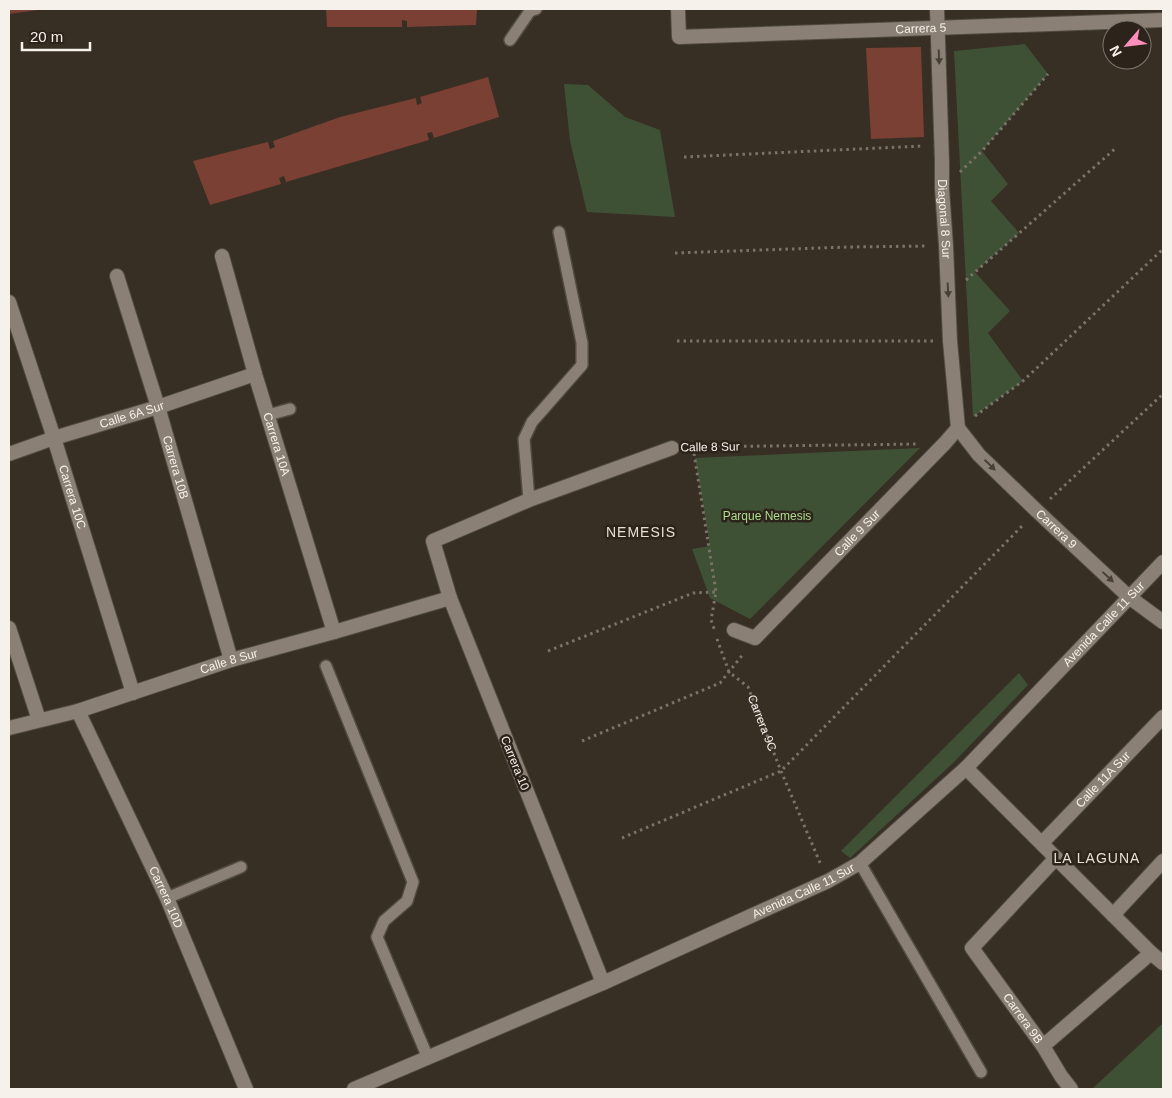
<svg xmlns="http://www.w3.org/2000/svg" width="1172" height="1098" font-family="Helvetica,sans-serif">
<rect width="100%" height="100%" fill="#372e24"/>
<g fill="#3f5135">
<path d="M 1025,44 L 1048,74 L 982,151 L 1008,184 L 991,201 L 1019,233 L 975,272 L 1010,311 L 988,333 L 1023,381 L 973,417 L 954,51 Z"/>
<path d="M 564,84 L 588,85 L 625,117 L 660,130 L 675,217 L 587,212 L 570,141 Z"/>
<path d="M 920,448 L 750,619 L 710,598 L 692,549 L 710,546 L 695,458 Z"/>
<path d="M 1019,673 L 1028,685 L 953,763 L 850,858 L 841,851 Z"/>
<path d="M 1163,1023 L 1163,1089 L 1092,1089 Z"/>
</g>
<g fill="#7a4033">
<path d="M 9,9 L 38,9 L 38,10 L 9,14 Z"/>
<path d="M 326,9 L 477,9 L 476,25 L 407,27 L 407,21 L 402,20 L 402,27 L 327,27 Z"/>
<path d="M 921,47 L 924,137 L 871,139 L 866,48 Z"/>
<path d="M 488,77 L 499,117 L 434,138 L 432,132 L 427,133 L 429,140 L 286,182 L 284,176 L 279,178 L 281,184 L 210,205 L 193,161 L 268,142 L 270,149 L 275,147 L 273,141 L 340,117 L 416,98 L 417,105 L 422,103 L 420,97 Z"/>
</g>
<g fill="none" stroke-linecap="round" stroke-linejoin="round">
<defs>
<g id="service">
<path d="M 510,40 L 530,11 L 536,9"/>
<path d="M 268,415 L 290,409"/>
<path d="M 529,500 L 524,439 L 532,422 L 582,365 L 582,343 L 559,232"/>
<path d="M 326,666 L 413,882 L 407,901 L 384,921 L 377,937 L 428,1058"/>
<path d="M 860,863 L 981,1072"/>
<path d="M 167,898 L 241,867"/>
</g>
<g id="minor">
<path id="s2" d="M 678,9 L 679,37 L 1163,20"/>
<path id="s3" d="M 222,256 L 255,374 L 334,632"/>
<path id="s4" d="M 117,276 L 158,407 L 231,660"/>
<path id="s5" d="M 9,302 L 54,438 L 133,693"/>
<path id="s6" d="M 9,454 L 54,438 L 158,407 L 255,374"/>
<path d="M 9,628 L 39,720"/>
<path id="s7" d="M 734,630 L 755,638 L 945,443 L 958,428"/>
<path id="s8" d="M 78,711 L 167,898 L 246,1089"/>
<path id="s9" d="M 9,728 L 78,711 L 231,660 L 334,632 L 450,598"/>
<path d="M 966,768 L 1151,953 L 1163,963"/>
<path id="s10" d="M 1042,843 L 1163,717"/>
<path id="s11" d="M 1056,858 L 972,948 L 1043,1046 L 1061,1076 L 1071,1089"/>
<path d="M 1113,915 L 1163,861"/>
<path d="M 603,983 L 450,598 L 433,541 L 529,500 L 672,448"/>
<path d="M 1043,1046 L 1151,953"/>
</g>
<g id="tertiary">
<path id="s12" d="M 937,9 L 942,162 L 942,189 L 946,246 L 950,341 L 958,428 L 979,455 L 1037,511 L 1129,597 L 1163,622"/>
<path id="s13" d="M 354,1089 L 603,983 L 828,881 L 860,863 L 966,768 L 1163,562"/>
</g>
</defs>
<use href="#service" stroke="#524b42" stroke-width="14"/>
<use href="#minor" stroke="#524b42" stroke-width="16"/>
<use href="#tertiary" stroke="#524b42" stroke-width="16"/>
<g stroke="#7b736a" stroke-width="3" stroke-dasharray="2.5 4" stroke-linecap="butt">
<path d="M 684,157 L 923,146"/>
<path d="M 960,172 L 982,151 L 1048,74"/>
<path d="M 675,253 L 849,247 L 928,246"/>
<path d="M 966,280 L 1117,147"/>
<path d="M 677,341 L 934,341"/>
<path d="M 975,416 L 1023,381 L 1163,249"/>
<path d="M 692,447 L 918,444"/>
<path d="M 693,447 L 716,592 L 711,620 L 715,631"/>
<path d="M 1050,499 L 1163,394"/>
<path id="s1" d="M 717,639 L 729,672 L 748,687 L 781,771 L 821,865"/>
<path d="M 548,651 L 693,593 L 716,592"/>
<path d="M 582,741 L 720,683 L 744,653"/>
<path d="M 622,838 L 781,771 L 1024,524"/>
</g>
<use href="#service" stroke="#8b8075" stroke-width="11"/>
<use href="#minor" stroke="#8b8075" stroke-width="14"/>
<use href="#tertiary" stroke="#8b8075" stroke-width="14"/>
</g>
<defs><path id="oneway-solid" d="M-6-.8H1V-3.2L6.5 0L1 3.2V.8H-6Z" transform="scale(1.25)"/></defs>
<g fill="#484035">
<use href="#oneway-solid" transform="translate(939 57) rotate(88)"/>
<use href="#oneway-solid" transform="translate(948 290) rotate(87)"/>
<use href="#oneway-solid" transform="translate(990 465) rotate(44)"/>
<use href="#oneway-solid" transform="translate(1108 577) rotate(43)"/>
</g>
<g text-anchor="middle" dominant-baseline="central" stroke-width="5" stroke-linejoin="round" paint-order="stroke">
<g font-size="12" fill="#f7f1eb" stroke="#2c241a">
<text stroke="none"><textPath href="#s2" startOffset="270">Carrera 5</textPath></text>
<text stroke="none"><textPath href="#s12" startOffset="210">Diagonal 8 Sur</textPath></text>
<text stroke="none"><textPath href="#s6" startOffset="129">Calle 6A Sur</textPath></text>
<text stroke="none"><textPath href="#s3" startOffset="196">Carrera 10A</textPath></text>
<text transform="translate(710 447) rotate(-1)">Calle 8 Sur</text>
<text stroke="none"><textPath href="#s4" startOffset="200">Carrera 10B</textPath></text>
<text stroke="none"><textPath href="#s5" startOffset="205">Carrera 10C</textPath></text>
<text stroke="none"><textPath href="#s12" startOffset="561">Carrera 9</textPath></text>
<text stroke="none"><textPath href="#s7" startOffset="169">Calle 9 Sur</textPath></text>
<text stroke="none"><textPath href="#s13" startOffset="896">Avenida Calle 11 Sur</textPath></text>
<text stroke="none"><textPath href="#s9" startOffset="230">Calle 8 Sur</textPath></text>
<text stroke="none"><textPath href="#s1" startOffset="98">Carrera 9C</textPath></text>
<text transform="translate(515 763) rotate(68)">Carrera 10</text>
<text stroke="none"><textPath href="#s10" startOffset="88">Calle 11A Sur</textPath></text>
<text stroke="none"><textPath href="#s13" startOffset="491">Avenida Calle 11 Sur</textPath></text>
<text stroke="none"><textPath href="#s8" startOffset="206">Carrera 10D</textPath></text>
<text stroke="none"><textPath href="#s11" startOffset="210">Carrera 9B</textPath></text>
</g>
<g font-size="12" fill="#acdd91" stroke="#2c241a">
<text x="767" y="516">Parque Nemesis</text>
</g>
<g font-size="14" letter-spacing="1" fill="#eadfd2" stroke="#2c241a">
<text x="641" y="532">NEMESIS</text>
<text x="1097" y="858">LA LAGUNA</text>
</g>
</g>
<rect width="1172" height="1098" fill="none" stroke="#f7f1eb" stroke-width="20"/>
<g transform="translate(1127 45) rotate(242)"><circle r="24" fill="#2c241a" stroke="#7d766e"/>
<path d="M0-4L9 19L0 12L-9 19Z" fill="#fe8ebb"/>
<text y="-8" font-size="14" font-weight="bold" text-anchor="middle" fill="#f7f1eb">N</text>
</g>
<path d="M22 42v8h68v-8" fill="none" stroke="#f7f1eb" stroke-width="2.5"/>
<text x="30" y="42" font-size="15" fill="#f7f1eb" stroke="#2c241a" stroke-width="4" paint-order="stroke">20 m</text>
</svg>
